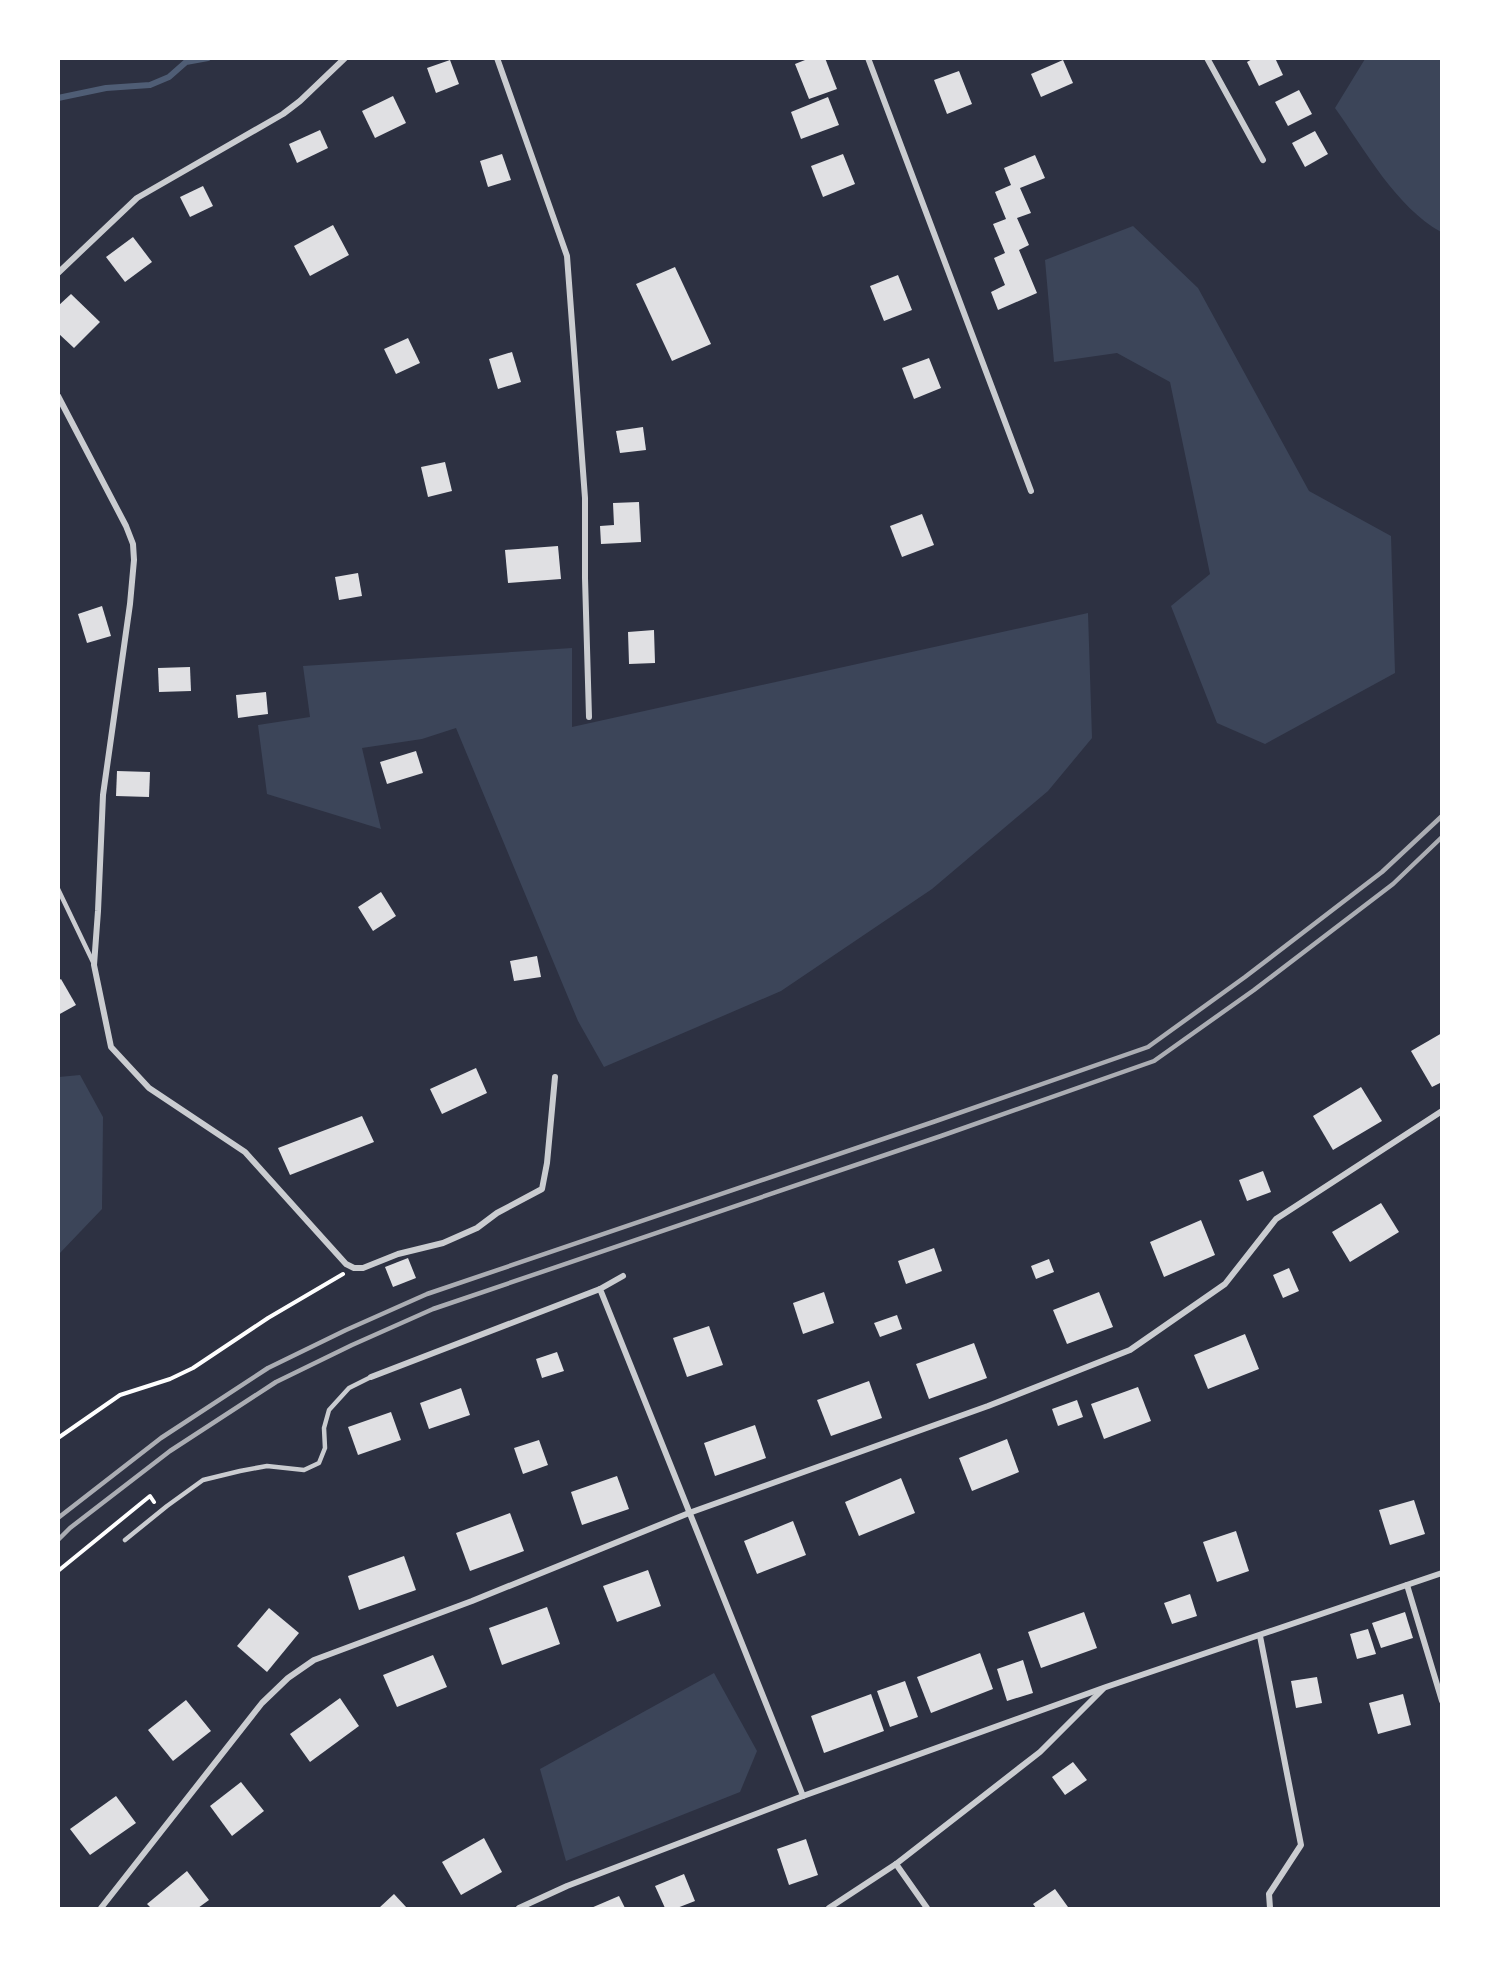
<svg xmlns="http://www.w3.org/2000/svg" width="1500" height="1967" font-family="Mulish,sans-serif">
<rect width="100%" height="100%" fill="#2d3142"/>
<g fill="#3c4559">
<path d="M 1365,59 L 1441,59 L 1441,232 C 1396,207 1365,150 1335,108 Z"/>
<path d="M 1133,226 L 1198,288 L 1309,491 L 1391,536 L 1395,673 L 1265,744 L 1217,723 L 1171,606 L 1210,574 L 1170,382 L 1117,353 L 1054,362 L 1045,260 Z"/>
<path d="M 1088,613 L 1092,738 L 1048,791 L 932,889 L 781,991 L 604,1067 L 578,1021 L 456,728 L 422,739 L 362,748 L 381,829 L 267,794 L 258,725 L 310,717 L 303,666 L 572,648 L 572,727 Z"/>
<path d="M 80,1075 L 103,1117 L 102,1209 L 59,1254 L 59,1077 Z"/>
<path d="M 714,1673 L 757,1751 L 740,1792 L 566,1861 L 540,1769 Z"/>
</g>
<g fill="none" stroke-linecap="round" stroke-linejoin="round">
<path stroke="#4f5d75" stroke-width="6" d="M 58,98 L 106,88 L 150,85 L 169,77 L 186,62 L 208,58"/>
</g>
<g fill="#e0e0e3">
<path d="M 810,58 L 825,58 L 837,89 L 809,99 L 795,64 Z"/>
<path d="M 1254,58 L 1275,58 L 1283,75 L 1259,86 L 1247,62 Z"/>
<path d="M 450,60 L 459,84 L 436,93 L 427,68 Z"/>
<path d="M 1063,60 L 1073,83 L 1041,97 L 1031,74 Z"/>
<path d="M 959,71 L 972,104 L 947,114 L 934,80 Z"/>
<path d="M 1299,90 L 1312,114 L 1288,126 L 1275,102 Z"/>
<path d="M 393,96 L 406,123 L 375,138 L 362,111 Z"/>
<path d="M 828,97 L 839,125 L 801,139 L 791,112 Z"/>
<path d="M 320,130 L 328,148 L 297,163 L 289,144 Z"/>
<path d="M 1315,131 L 1328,154 L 1305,167 L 1292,143 Z"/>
<path d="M 502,154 L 511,180 L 488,187 L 480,161 Z"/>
<path d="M 843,154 L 855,184 L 823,197 L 811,166 Z"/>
<path d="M 1035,155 L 1045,178 L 1020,188 L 1031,213 L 1017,218 L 1029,245 L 1019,250 L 1037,293 L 998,310 L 991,292 L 1005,285 L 994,258 L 1005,253 L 993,224 L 1006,219 L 995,192 L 1011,185 L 1004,168 Z"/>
<path d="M 203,186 L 213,206 L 190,217 L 180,197 Z"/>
<path d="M 333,225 L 349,255 L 310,276 L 294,246 Z"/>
<path d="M 133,237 L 152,262 L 125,282 L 106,257 Z"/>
<path d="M 675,267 L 711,344 L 672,361 L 636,284 Z"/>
<path d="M 898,275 L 912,310 L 884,321 L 870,286 Z"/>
<path d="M 71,294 L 100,322 L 74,348 L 58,333 L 58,306 Z"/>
<path d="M 408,338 L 420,363 L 396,374 L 384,349 Z"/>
<path d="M 512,352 L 521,382 L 498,389 L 489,359 Z"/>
<path d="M 929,358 L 941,388 L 914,399 L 902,368 Z"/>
<path d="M 643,427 L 646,450 L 620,453 L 616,431 Z"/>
<path d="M 445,462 L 452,491 L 428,497 L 421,467 Z"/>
<path d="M 639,502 L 641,542 L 601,544 L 600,526 L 614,525 L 613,503 Z"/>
<path d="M 922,514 L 934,545 L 902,557 L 890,526 Z"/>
<path d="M 558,546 L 561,579 L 508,583 L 505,550 Z"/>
<path d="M 358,573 L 362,596 L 339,600 L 335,577 Z"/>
<path d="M 102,606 L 111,636 L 87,643 L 78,614 Z"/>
<path d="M 654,630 L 655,663 L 629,664 L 628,632 Z"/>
<path d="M 190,667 L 191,691 L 159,692 L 158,668 Z"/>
<path d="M 266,692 L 268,714 L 238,718 L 236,695 Z"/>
<path d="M 416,751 L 423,773 L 387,784 L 380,762 Z"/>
<path d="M 117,771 L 150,772 L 149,797 L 116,796 Z"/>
<path d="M 381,892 L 396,916 L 373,931 L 358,907 Z"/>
<path d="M 537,956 L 541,977 L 514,981 L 510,961 Z"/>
<path d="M 61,979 L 76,1005 L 58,1015 L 58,981 Z"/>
<path d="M 1442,1033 L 1442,1082 L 1432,1087 L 1411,1051 Z"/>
<path d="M 476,1068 L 487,1093 L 442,1114 L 430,1089 Z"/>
<path d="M 1361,1087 L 1382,1121 L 1333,1150 L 1313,1116 Z"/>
<path d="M 362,1116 L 374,1142 L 290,1175 L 278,1148 Z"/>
<path d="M 1263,1171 L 1271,1192 L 1247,1201 L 1239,1180 Z"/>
<path d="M 1381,1203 L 1399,1232 L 1350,1262 L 1332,1232 Z"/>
<path d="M 1201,1220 L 1215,1255 L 1164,1277 L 1150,1242 Z"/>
<path d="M 934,1248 L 942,1271 L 906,1284 L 898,1261 Z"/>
<path d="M 408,1258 L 416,1278 L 393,1287 L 385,1267 Z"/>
<path d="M 1049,1259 L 1054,1272 L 1036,1279 L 1031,1266 Z"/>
<path d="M 1289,1268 L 1299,1291 L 1283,1298 L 1273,1275 Z"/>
<path d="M 824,1292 L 834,1323 L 803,1334 L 793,1303 Z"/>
<path d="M 1099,1292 L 1113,1327 L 1067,1344 L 1053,1310 Z"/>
<path d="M 897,1315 L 902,1329 L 880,1337 L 874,1323 Z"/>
<path d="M 709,1326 L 723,1365 L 687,1377 L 673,1338 Z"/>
<path d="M 1245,1334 L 1259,1369 L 1208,1389 L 1194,1355 Z"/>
<path d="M 974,1343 L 987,1378 L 929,1399 L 916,1364 Z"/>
<path d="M 557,1352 L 564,1371 L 542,1378 L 536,1359 Z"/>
<path d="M 869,1381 L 882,1418 L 831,1436 L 817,1400 Z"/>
<path d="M 1138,1387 L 1151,1421 L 1104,1439 L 1091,1404 Z"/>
<path d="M 461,1388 L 470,1415 L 429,1429 L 420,1403 Z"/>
<path d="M 1077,1400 L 1083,1417 L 1058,1426 L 1052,1409 Z"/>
<path d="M 391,1412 L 401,1440 L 358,1455 L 348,1427 Z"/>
<path d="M 755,1425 L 766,1458 L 715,1476 L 704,1443 Z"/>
<path d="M 1007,1439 L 1019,1472 L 972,1491 L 959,1458 Z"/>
<path d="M 539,1440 L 548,1465 L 523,1474 L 514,1448 Z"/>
<path d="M 617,1476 L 629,1509 L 582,1525 L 571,1492 Z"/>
<path d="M 901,1478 L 915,1513 L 859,1536 L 845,1502 Z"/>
<path d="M 1414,1500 L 1425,1534 L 1390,1545 L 1379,1510 Z"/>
<path d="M 510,1513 L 524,1551 L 470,1571 L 456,1533 Z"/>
<path d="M 793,1521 L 806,1555 L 757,1574 L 744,1541 Z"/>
<path d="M 1236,1531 L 1249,1571 L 1217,1582 L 1203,1542 Z"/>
<path d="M 404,1556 L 416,1590 L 359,1610 L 348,1576 Z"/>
<path d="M 648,1570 L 661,1606 L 617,1622 L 603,1586 Z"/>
<path d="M 1190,1594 L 1197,1616 L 1172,1624 L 1164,1603 Z"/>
<path d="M 547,1607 L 560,1644 L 502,1665 L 489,1628 Z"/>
<path d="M 269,1608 L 299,1633 L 267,1672 L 237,1646 Z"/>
<path d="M 1084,1612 L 1097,1648 L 1041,1668 L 1028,1632 Z"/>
<path d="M 1405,1612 L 1413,1638 L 1381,1648 L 1372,1623 Z"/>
<path d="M 1368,1629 L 1376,1654 L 1357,1659 L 1350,1634 Z"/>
<path d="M 980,1653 L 993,1689 L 931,1713 L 917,1677 Z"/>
<path d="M 433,1655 L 447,1687 L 397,1707 L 383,1675 Z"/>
<path d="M 1023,1660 L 1033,1693 L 1007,1701 L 997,1669 Z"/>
<path d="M 1317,1677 L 1322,1703 L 1296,1708 L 1291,1681 Z"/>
<path d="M 905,1681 L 918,1717 L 890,1727 L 877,1691 Z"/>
<path d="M 871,1694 L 884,1731 L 824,1753 L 811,1716 Z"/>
<path d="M 1403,1694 L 1411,1725 L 1378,1734 L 1369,1703 Z"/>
<path d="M 340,1698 L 359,1726 L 310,1762 L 290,1734 Z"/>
<path d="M 186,1700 L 211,1731 L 173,1761 L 148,1730 Z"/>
<path d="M 1073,1762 L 1087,1780 L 1065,1795 L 1052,1777 Z"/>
<path d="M 241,1782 L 264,1811 L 232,1836 L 210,1806 Z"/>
<path d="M 116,1796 L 136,1823 L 90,1855 L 70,1829 Z"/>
<path d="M 484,1838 L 502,1872 L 461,1895 L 442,1862 Z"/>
<path d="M 806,1839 L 818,1875 L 789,1885 L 777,1849 Z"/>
<path d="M 187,1871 L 209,1900 L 198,1908 L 151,1908 L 147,1904 Z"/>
<path d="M 684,1874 L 695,1901 L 677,1908 L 665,1908 L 655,1886 Z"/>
<path d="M 1055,1889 L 1068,1907 L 1036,1908 L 1033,1904 Z"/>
<path d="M 394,1894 L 407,1908 L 379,1908 Z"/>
<path d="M 619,1896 L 625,1908 L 591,1908 Z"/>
</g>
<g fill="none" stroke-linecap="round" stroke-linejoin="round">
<g stroke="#fff" stroke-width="4">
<path d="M 58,1438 L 120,1395 L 170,1379 L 193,1368 L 268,1318 L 343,1274"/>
<path d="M 58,1571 L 150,1496 L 154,1502"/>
</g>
<g stroke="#caccd0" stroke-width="4.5">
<path d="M 58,889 L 93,962"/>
<path d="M 125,1540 L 167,1506 L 203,1480 L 240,1471 L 267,1466 L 304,1470 L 319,1463 L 325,1448 L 324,1428 L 329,1410 L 349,1388 L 371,1377"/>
</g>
<g stroke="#caccd0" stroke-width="6">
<path d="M 497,58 L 567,256 L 585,498 L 585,578 L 589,717"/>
<path d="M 868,58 L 1031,491"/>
<path d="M 1207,58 L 1263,160"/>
<path d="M 58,273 L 137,198 L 283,114 L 300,101 L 345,58"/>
<path d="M 58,396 L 126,526 L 133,544 L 134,560 L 130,604 L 103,795 L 98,911 L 94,965 L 111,1047 L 149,1088 L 245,1152 L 346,1264 L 354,1268 L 363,1268 L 398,1254 L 443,1243 L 477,1228 L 497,1213 L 542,1189 L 547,1163 L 555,1077"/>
<path d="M 623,1276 L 600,1289 L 803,1796"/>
<path d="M 371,1377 L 600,1289"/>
<path d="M 1407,1585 L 1442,1701"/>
<path d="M 1260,1636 L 1301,1845 L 1269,1894 L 1270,1908"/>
<path d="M 896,1864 L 927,1908"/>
<path d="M 101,1908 L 262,1703 L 288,1678 L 314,1660 L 472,1601 L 689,1513 L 988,1406 L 1130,1350 L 1225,1284 L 1276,1219 L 1442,1111"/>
<path d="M 519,1908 L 567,1886 L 803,1796 L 1106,1687 L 1442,1573"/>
<path d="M 829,1908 L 896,1864 L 1040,1752 L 1103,1689"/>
</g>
<g stroke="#abadb3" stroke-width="4.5">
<path d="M 58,1518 L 161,1438 L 268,1368 L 346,1330 L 427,1294 L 936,1121 L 1148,1047 L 1245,977 L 1382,872 L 1442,816"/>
<path d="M 58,1540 L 70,1528 L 170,1451 L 276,1382 L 352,1345 L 433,1309 L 941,1136 L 1154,1061 L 1254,990 L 1393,884 L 1442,837"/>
</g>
</g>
<rect width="1500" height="1967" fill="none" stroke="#ffffff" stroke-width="120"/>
</svg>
